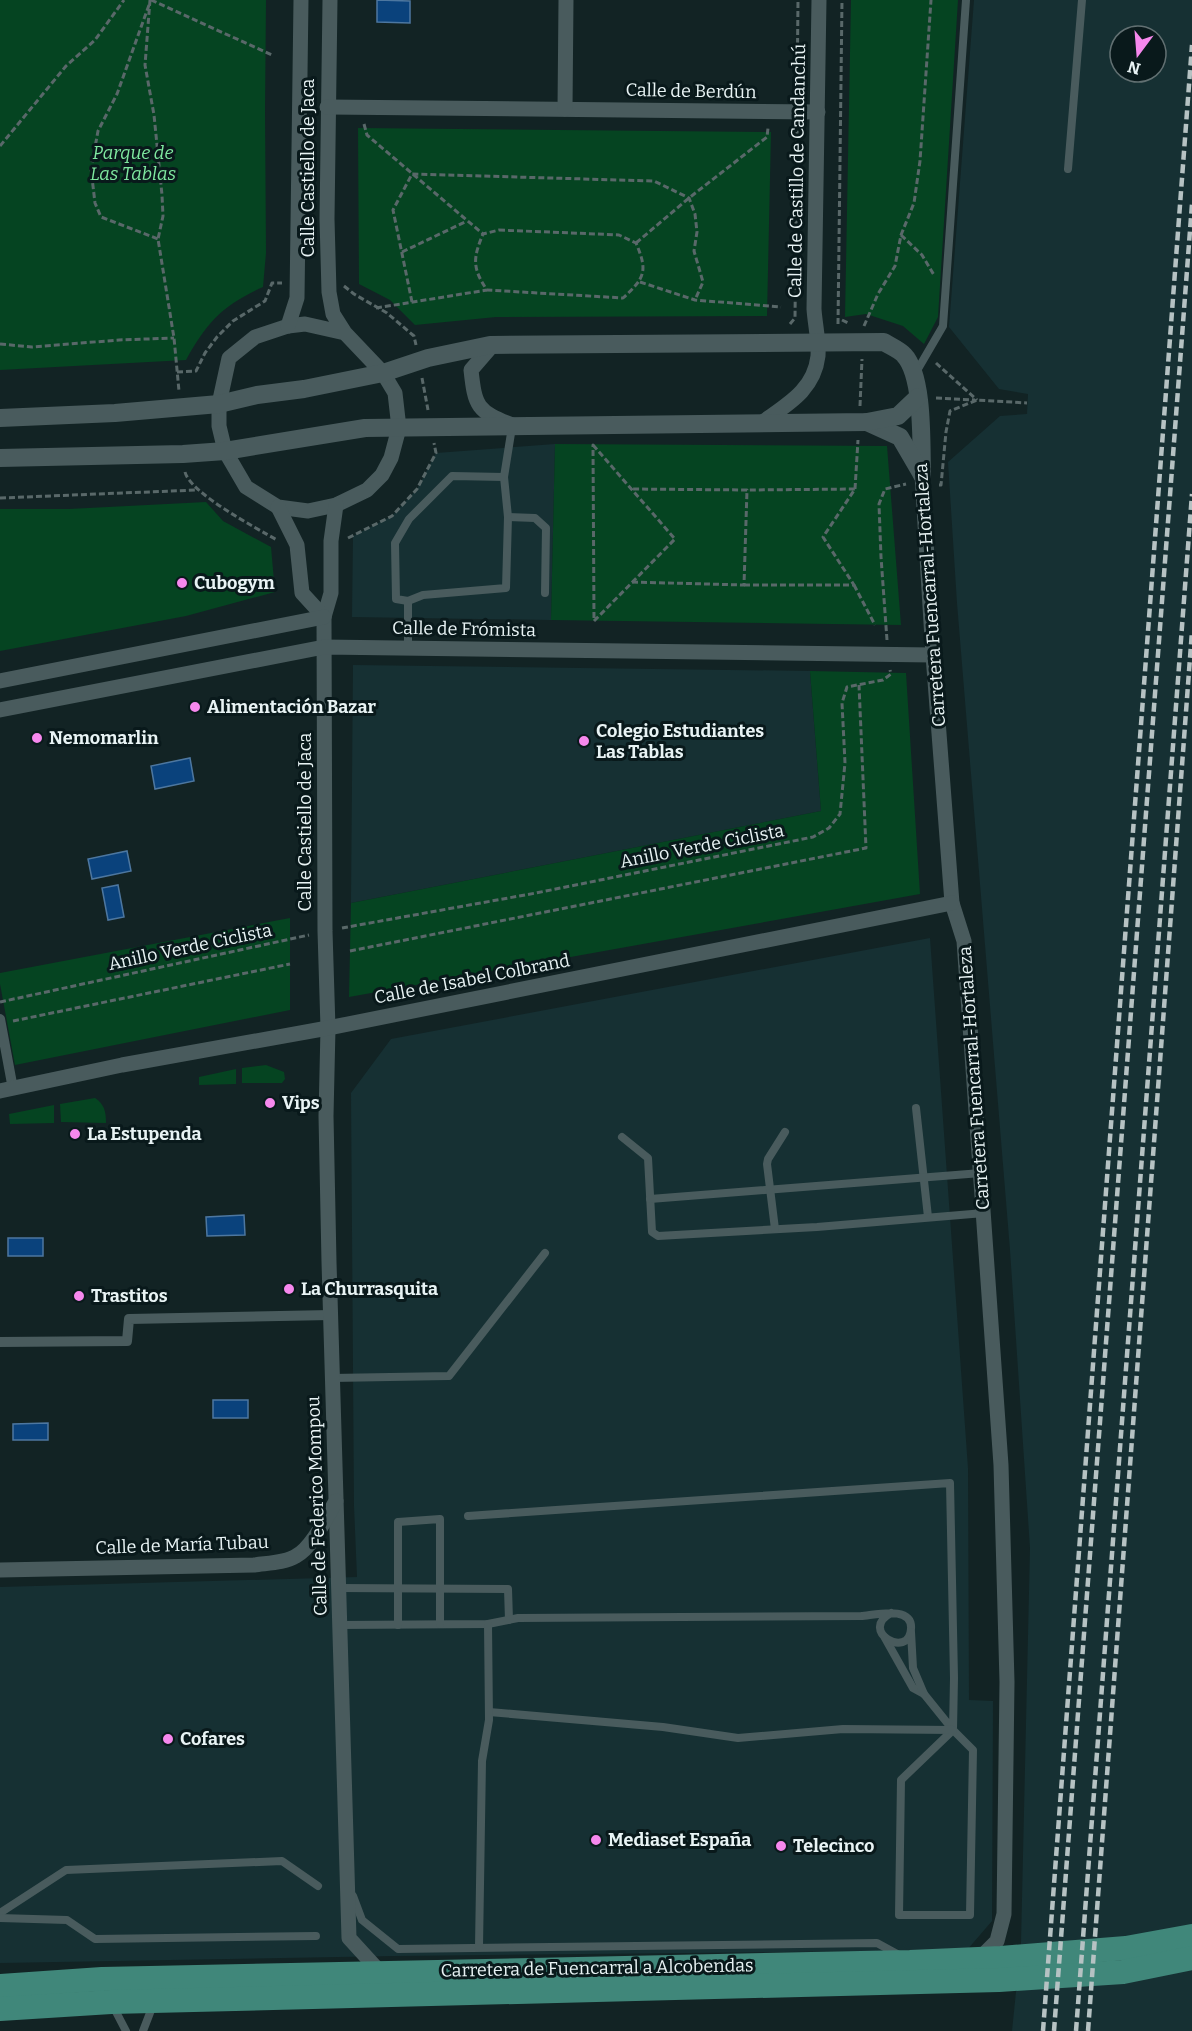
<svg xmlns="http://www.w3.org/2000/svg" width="1192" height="2031" font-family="Bitter,serif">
<rect width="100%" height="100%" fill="#122324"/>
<g fill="#163033" fill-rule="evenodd">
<path d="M 974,0 L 1192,0 L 1192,2031 L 1012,2031 L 1021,1943 L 1030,1548 L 1010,1250 L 957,603 L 948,462 L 1000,416 L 1027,414 L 1028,394 L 999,389 L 949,327 ZM 1120,36 L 1156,36 L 1156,72 L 1120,72 Z"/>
<path d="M 555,444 L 551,620 L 352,617 L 353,536 L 392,516 L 417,489 L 436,453 Z"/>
<path d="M 353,665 L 810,671 L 821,811 L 351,903 Z"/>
<path d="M 930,938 L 968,1468 L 969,1700 L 993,1701 L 992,1921 L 967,1950 L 395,1956 L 0,1963 L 0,1587 L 357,1577 L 354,1506 L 351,1093 L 391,1039 Z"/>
</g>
<g fill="#054421">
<path d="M 0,0 L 266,0 L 265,111 L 266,253 L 263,287 C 223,305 207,322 186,360 L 0,370 Z"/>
<path d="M 851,0 L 958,0 L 938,317 L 924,344 L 903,326 L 866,314 L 845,317 Z"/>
<path d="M 358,128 L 771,132 L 767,316 L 496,317 L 415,325 L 390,300 L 359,284 Z"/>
<path d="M 555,444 L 887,446 L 901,625 L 551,620 Z"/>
<path d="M 206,502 L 223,521 L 271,547 L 275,592 L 186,616 L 0,651 L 0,509 L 69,509 Z"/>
<path d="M 810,671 L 906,673 L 920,894 L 349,997 L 351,903 L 821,811 Z"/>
<path d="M 290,918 L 290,1010 L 15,1065 L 0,984 L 0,973 Z"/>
<path d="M 266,1065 L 284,1072 L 285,1079 L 282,1083 L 242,1083 L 242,1068 Z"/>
<path d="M 236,1069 L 236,1084 L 199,1085 L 199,1077 Z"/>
<path d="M 95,1098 C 104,1104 106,1111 106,1123 L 61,1122 L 60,1104 Z"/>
<path d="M 54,1105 L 54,1123 L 10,1124 L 9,1114 Z"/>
</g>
<g fill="#0a427c" stroke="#4d77a0" stroke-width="1.5">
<path d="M 377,0 L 410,1 L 410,23 L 377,22 Z"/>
<path d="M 190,758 L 194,781 L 155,789 L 151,766 Z"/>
<path d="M 127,851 L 131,871 L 92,879 L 88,859 Z"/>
<path d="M 118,885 L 124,917 L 108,920 L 102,888 Z"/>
<path d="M 244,1215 L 245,1235 L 207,1236 L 206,1217 Z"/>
<rect x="8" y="1238" width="35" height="18"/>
<rect x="213" y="1400" width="35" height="18"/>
<path d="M 48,1423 L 48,1440 L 13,1440 L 13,1424 Z"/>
</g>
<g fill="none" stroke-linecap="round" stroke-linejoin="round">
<g stroke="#596869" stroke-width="3" stroke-dasharray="6 3" stroke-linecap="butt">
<path d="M 150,0 L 145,65 L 154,115 L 162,195 L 163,216 L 158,239 L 174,338 L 179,391"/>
<path d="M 151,0 L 272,55"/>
<path d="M 149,5 L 117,94 L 98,131 L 91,169 L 95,203 L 101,217 L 158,239"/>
<path d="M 797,98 L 798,0"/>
<path d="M 364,124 L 367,135 L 483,234"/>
<path d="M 0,146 L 66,66 L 95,40 L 124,0"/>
<path d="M 499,230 L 619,235 L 636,243 C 648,271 645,278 623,298 L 487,290 C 472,268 473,258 483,234 Z"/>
<path d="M 901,235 L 922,255 L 934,275"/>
<path d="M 636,243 L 689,198 L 767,137 L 768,128"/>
<path d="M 402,252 L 467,221"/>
<path d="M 640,282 L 695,300 L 781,307"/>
<path d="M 344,286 L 354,294 L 387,313 L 414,336 L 416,345"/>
<path d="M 412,302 L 393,210 L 412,174 L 654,181 L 689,198 L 695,214 L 697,232 L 694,251 L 703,282 L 695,300"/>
<path d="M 376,308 L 487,290"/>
<path d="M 842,320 L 850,324"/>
<path d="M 790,324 L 795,318 L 797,128"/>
<path d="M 838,324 L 842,0"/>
<path d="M 864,326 L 878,294 L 895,266 L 901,235 L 914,203 L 920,161 L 931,0"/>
<path d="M 0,344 L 32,347 L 119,340 L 174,338"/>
<path d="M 936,363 L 977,400"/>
<path d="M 177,372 L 196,371 L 205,353 L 217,337 L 233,321 L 265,301 L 272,283 L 282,283"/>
<path d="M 422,378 L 428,410"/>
<path d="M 936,398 L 975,400"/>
<path d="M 860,406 L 862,359"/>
<path d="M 593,445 L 675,539 L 594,621 Z"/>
<path d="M 185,472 C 190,493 256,528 277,540"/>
<path d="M 939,485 L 941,485 L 946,432 L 950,411 L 977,400 L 1027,403"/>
<path d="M 855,489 L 858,440"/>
<path d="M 0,498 L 196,490"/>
<path d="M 348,538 L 392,516 L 417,489 L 436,453 L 434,443"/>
<path d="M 632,582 L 744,585 L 747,490 L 633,489"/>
<path d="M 744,585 L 854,585 L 823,537 L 855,489 L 747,490"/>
<path d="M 854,585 L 875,625"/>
<path d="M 887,640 L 881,557 L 879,504 L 885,489 L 906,484"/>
<path d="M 342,928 L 536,893 L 813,837 L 829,828 L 840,814 L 845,763 L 842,703 L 847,687 L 883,680 L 891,674 L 890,670"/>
<path d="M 350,951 L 866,848 L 859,685"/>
<path d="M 0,1002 L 309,935"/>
<path d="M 13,1021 L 290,964"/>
</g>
<g stroke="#495b5d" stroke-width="8">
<path d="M 1068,169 L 1082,0"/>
<path d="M 915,374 L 943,326 L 966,0"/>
<path d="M 508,517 L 535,518 L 546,528 L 545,593"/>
<path d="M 408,601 L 423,595 L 506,588 L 508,517 L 504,477"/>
<path d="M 408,648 L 408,601 L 396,599 L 395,543 L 409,519 L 452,476 L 504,477 L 512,427"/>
<path d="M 916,1108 L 928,1217"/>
<path d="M 622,1137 L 648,1158 L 652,1232 L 658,1236 L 817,1227 L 984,1213"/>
<path d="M 650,1199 L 981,1173"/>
<path d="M 775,1229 L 767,1164 L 768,1159 L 785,1132"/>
<path d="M 332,1378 L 449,1376 L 545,1253"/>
<path d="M 468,1516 L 950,1483 L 954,1678 L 953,1730 L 973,1750 L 970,1915 L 899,1915 L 901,1780 L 953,1730 L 924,1694 L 913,1688 L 885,1638"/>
<path d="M 339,1588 L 508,1589 L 509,1620"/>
<path d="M 340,1625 L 488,1624 L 518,1618 L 861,1616 C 875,1615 913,1605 911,1629 C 909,1660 858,1631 891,1613"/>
<path d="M 398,1625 L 398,1522 L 440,1519 L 440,1624"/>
<path d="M 911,1632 L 913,1668 L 924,1694"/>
<path d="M 489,1712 L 663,1727 L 738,1738 L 843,1729 L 953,1730"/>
<path d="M 353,1896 L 362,1920 L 398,1949 L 877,1943 L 899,1955"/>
<path d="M 0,1913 L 66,1870 L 282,1861 L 318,1886"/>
<path d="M 0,1918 L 67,1920 L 95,1939 L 316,1936"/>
<path d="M 479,1947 L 482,1761 L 489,1720 L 488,1624"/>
<path d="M 113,2006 L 126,2031"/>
<path d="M 143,2031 L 153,2005"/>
</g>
<g stroke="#495b5d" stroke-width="10">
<path d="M 0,1019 L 13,1089"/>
<path d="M 0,1342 L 127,1341 L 129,1319 L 331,1315"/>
</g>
<g stroke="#495b5d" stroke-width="15">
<path d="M 330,0 L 327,219 L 329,292 L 333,314 L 345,333 L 383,373 L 395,393 L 399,428 L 391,458 L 382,475 L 367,490 L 336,505 L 308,511 L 278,507 L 246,487 L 225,451 L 219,426 L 219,404 L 229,358 L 255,337 L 288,326 L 305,324 L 345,333"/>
<path d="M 327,107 L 818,112"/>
<path d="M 565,109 L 566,0"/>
<path d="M 288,326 L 297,298 L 301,0"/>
<path d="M 490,345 L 490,348 L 471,370 C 475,407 477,411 512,425"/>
<path d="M 760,424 C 786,405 814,391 818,356 C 819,341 815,324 814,309 L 819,0"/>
<path d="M 922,475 L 933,655 L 952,903 L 964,941 L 1001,1465 L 1007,1682 L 1004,1914 L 997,1941 L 979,1959"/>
<path d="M 336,505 L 331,541 L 331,593 L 324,617 L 325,931 L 328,1028 L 326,1116 L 329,1262 L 349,1938 L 380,1972"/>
<path d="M 278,507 L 297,545 L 302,593 L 324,617"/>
<path d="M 0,681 L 324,617"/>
<path d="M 0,710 L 324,647 L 933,655"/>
<path d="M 0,1091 L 122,1065 L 328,1028 L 952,903"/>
<path d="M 0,1570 L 254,1565 C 267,1563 285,1563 296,1556 C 312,1548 327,1516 336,1501"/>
</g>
<g stroke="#495b5d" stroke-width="18">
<path d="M 0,418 L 115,413 L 219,404 L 257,395 L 304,389 L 383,373 L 428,358 L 490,345 L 884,342 C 890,346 900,350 904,355 C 924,376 921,445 922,475"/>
<path d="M 867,422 L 900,437 L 921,473"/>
<path d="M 0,458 L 183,454 L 225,451 L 365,428 L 867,422 L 898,416 L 918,397"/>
</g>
<g stroke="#40877a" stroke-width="24">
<path d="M 0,1986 L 102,1979 L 910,1962 L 1001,1958 L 1126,1948 L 1192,1936"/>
<path d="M 0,2009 L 111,2002 L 999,1980 L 1123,1972 L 1192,1958"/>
</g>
<g stroke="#b6c2c3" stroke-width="4.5" stroke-dasharray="9 4.5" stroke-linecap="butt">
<path d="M 1043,2031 L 1192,45"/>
<path d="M 1054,2031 L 1192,204"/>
<path d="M 1076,2031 L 1192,494"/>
<path d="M 1088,2031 L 1192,631"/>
</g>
</g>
<g fill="#f688ed" stroke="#09191b" stroke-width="2">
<circle cx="182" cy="583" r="6"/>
<circle cx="195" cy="707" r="6"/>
<circle cx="37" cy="738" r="6"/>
<circle cx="584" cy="741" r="6"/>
<circle cx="270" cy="1103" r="6"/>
<circle cx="75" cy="1134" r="6"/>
<circle cx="289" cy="1289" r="6"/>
<circle cx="79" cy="1296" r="6"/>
<circle cx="168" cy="1739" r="6"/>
<circle cx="596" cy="1840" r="6"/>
<circle cx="781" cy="1846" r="6"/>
</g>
<g text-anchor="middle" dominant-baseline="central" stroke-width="6" stroke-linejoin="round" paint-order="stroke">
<g font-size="18" fill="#e8f3f4" stroke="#09191b">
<text transform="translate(691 91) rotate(1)">Calle de Berdún</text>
<text transform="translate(308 168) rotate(-90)">Calle Castiello de Jaca</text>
<text transform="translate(797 171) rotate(-89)">Calle de Castillo de Candanchú</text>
<text transform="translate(930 595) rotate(-94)">Carretera Fuencarral-Hortaleza</text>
<text transform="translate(464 629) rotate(1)">Calle de Frómista</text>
<text transform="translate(305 822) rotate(-90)">Calle Castiello de Jaca</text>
<text transform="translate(702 846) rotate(-11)">Anillo Verde Ciclista</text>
<text transform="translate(190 947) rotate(-12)">Anillo Verde Ciclista</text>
<text transform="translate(472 979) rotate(-11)">Calle de Isabel Colbrand</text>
<text transform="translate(974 1078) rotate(-94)">Carretera Fuencarral-Hortaleza</text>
<text transform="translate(317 1506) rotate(-92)">Calle de Federico Mompou</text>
<text transform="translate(182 1545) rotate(-2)">Calle de María Tubau</text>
<text transform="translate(597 1968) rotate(-1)">Carretera de Fuencarral a Alcobendas</text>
</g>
<g font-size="18" font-style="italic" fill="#7fe9a0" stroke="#09191b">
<text x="133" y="153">Parque de<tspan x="133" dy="21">Las Tablas</tspan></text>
</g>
<g font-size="18" font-weight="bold" fill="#e8f3f4" stroke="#09191b" text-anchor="start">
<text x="194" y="583">Cubogym</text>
<text x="207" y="707">Alimentación Bazar</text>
<text x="596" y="731">Colegio Estudiantes<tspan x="596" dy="21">Las Tablas</tspan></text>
<text x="49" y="738">Nemomarlin</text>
<text x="282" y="1103">Vips</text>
<text x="87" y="1134">La Estupenda</text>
<text x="301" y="1289">La Churrasquita</text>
<text x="91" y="1296">Trastitos</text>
<text x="180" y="1739">Cofares</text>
<text x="608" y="1840">Mediaset España</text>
<text x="793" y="1846">Telecinco</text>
</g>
</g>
<g transform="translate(1138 54) rotate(196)"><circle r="28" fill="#09191b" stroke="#627072" stroke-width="1.5"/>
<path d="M0-4.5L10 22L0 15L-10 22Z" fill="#f688ed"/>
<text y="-9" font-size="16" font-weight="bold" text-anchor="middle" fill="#e8f3f4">N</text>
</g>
</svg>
